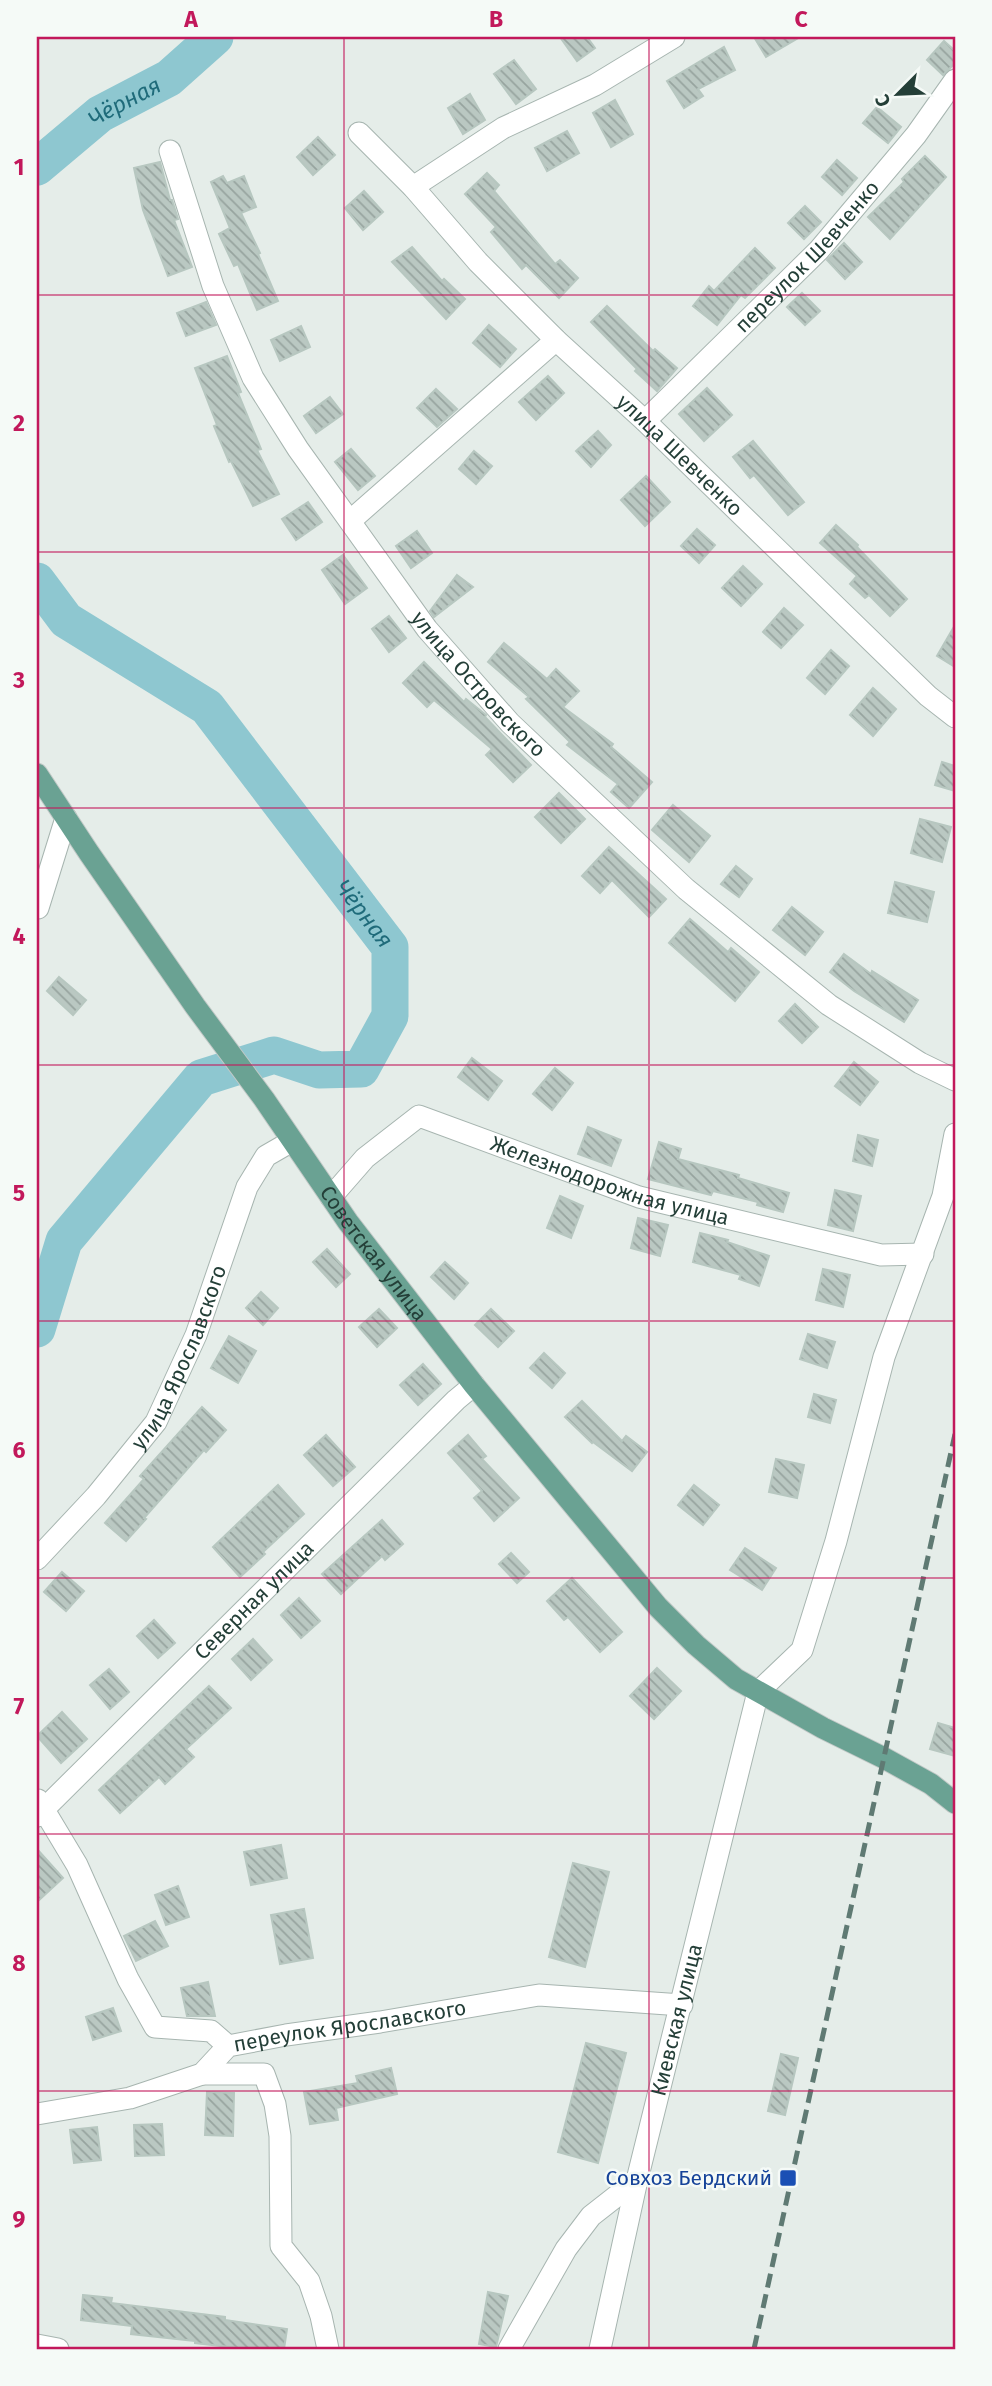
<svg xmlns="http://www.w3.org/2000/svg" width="992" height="2386" font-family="'Fira Sans',sans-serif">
<defs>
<pattern id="building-back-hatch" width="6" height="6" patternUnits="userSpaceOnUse" patternTransform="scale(1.75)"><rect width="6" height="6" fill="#bac8c2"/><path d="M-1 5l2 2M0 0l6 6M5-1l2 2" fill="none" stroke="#97a49f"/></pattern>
</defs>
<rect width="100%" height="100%" fill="#e5ede9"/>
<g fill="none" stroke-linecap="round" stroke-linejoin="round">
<g stroke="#8ec7d0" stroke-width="37">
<path id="s1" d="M 37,167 L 100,114 L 169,78 L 215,37"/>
<path id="s2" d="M 37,581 L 66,620 L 207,707 L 390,947 L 390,1016 L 361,1069 L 319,1070 L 274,1055 L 201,1078 L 64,1241 L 37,1329"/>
</g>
</g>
<g fill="url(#building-back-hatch)" stroke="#b7c7c0" stroke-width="2">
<path d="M 560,37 L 587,37 L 595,48 L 577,61 Z"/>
<path d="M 754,37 L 800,37 L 766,57 Z"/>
<path d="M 944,41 L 955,51 L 955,63 L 943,75 L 927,60 Z"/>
<path d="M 724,47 L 735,70 L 698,89 L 703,96 L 684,108 L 667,81 Z"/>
<path d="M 514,60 L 536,89 L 516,104 L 494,74 Z"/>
<path d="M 470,94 L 485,120 L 463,134 L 448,108 Z"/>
<path d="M 615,100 L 633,134 L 611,147 L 593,113 Z"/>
<path d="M 877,107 L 901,127 L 888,143 L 863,123 Z"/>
<path d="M 567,131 L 579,153 L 547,171 L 535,148 Z"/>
<path d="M 318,137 L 335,155 L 313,175 L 297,157 Z"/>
<path d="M 925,156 L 946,177 L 890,239 L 868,217 L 904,182 L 902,179 Z"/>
<path d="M 837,160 L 857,178 L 842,195 L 822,177 Z"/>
<path d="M 160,162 L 170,200 L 172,200 L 178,219 L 174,220 L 192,267 L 168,276 L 143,210 L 134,168 Z"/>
<path d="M 487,173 L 499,185 L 494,191 L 555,264 L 560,260 L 578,278 L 559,298 L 526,265 L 522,269 L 491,232 L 496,227 L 465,194 Z"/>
<path d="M 223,176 L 227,183 L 244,176 L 256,207 L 241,213 L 260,253 L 258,254 L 278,301 L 257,310 L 238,264 L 234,266 L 219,234 L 230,228 L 211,182 Z"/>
<path d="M 364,191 L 383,212 L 363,230 L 345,208 Z"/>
<path d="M 805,206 L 821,222 L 804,239 L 788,223 Z"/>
<path d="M 844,243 L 862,262 L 845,279 L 827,260 Z"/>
<path d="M 412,247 L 442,281 L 444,279 L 465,299 L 446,319 L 392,262 Z"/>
<path d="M 755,248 L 775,268 L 745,298 L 741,295 L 717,325 L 693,306 L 709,286 L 714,291 Z"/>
<path d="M 802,293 L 820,311 L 805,325 L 787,307 Z"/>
<path d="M 206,302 L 216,325 L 186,336 L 177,313 Z"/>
<path d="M 607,306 L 653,351 L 655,349 L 677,368 L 657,391 L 635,371 L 637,369 L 591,322 Z"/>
<path d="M 489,325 L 516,349 L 500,367 L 473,343 Z"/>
<path d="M 301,326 L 310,347 L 280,361 L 271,340 Z"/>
<path d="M 227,356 L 241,392 L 238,393 L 261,449 L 257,450 L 279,494 L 253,506 L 231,461 L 229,462 L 214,426 L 217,425 L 195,368 Z"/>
<path d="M 548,376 L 564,393 L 536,420 L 519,402 Z"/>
<path d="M 707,388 L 732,415 L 704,441 L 679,414 Z"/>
<path d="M 436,389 L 457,409 L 437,427 L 417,408 Z"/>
<path d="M 330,397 L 343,414 L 316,433 L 304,416 Z"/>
<path d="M 598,431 L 611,445 L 591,467 L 576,451 Z"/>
<path d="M 753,441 L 804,502 L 788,515 L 754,475 L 750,478 L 733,457 Z"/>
<path d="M 351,449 L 375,476 L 358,490 L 335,462 Z"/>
<path d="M 474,451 L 492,466 L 476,484 L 459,469 Z"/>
<path d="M 646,476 L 670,502 L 645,526 L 621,500 Z"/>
<path d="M 308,502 L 322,522 L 296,540 L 282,519 Z"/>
<path d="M 836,525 L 858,545 L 857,547 L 907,599 L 890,616 L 869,595 L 865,598 L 850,584 L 857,576 L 820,543 Z"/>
<path d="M 697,529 L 715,545 L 699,563 L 681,546 Z"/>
<path d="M 417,531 L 432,553 L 411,568 L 396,546 Z"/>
<path d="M 343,555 L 367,588 L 345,604 L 322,570 Z"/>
<path d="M 743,566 L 762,584 L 741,606 L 722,588 Z"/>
<path d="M 457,575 L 473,587 L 434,617 L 430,611 Z"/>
<path d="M 784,608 L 803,625 L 781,648 L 763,632 Z"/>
<path d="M 389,616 L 406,638 L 389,652 L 372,629 Z"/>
<path d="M 955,625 L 955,667 L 937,656 Z"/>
<path d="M 504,643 L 547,679 L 556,669 L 579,691 L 563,707 L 613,744 L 611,747 L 652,782 L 629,808 L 611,792 L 618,784 L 567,745 L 570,742 L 526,699 L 529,697 L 488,662 Z"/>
<path d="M 831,650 L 849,666 L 825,694 L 807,678 Z"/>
<path d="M 424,662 L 464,702 L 466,699 L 486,715 L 485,717 L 531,765 L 513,782 L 486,755 L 492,749 L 434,700 L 427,707 L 403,683 Z"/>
<path d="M 873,688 L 896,709 L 873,736 L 850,715 Z"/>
<path d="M 942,762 L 955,766 L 955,791 L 935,785 Z"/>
<path d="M 559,793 L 585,819 L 561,843 L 535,817 Z"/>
<path d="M 673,805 L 710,836 L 689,862 L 652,830 Z"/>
<path d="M 920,819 L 951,827 L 942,862 L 911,853 Z"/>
<path d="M 609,847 L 666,899 L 649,917 L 612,880 L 600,893 L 582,876 Z"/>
<path d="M 736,866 L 752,879 L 739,897 L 721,884 Z"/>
<path d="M 895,882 L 934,892 L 927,922 L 888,913 Z"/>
<path d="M 792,907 L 823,932 L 805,955 L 773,930 Z"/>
<path d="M 690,919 L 728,952 L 731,948 L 759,972 L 735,1001 L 669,943 Z"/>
<path d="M 844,954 L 871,974 L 872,971 L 918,1000 L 904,1022 L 854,991 L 830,972 Z"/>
<path d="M 59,977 L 86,1000 L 73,1015 L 47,991 Z"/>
<path d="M 795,1004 L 818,1027 L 802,1043 L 779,1021 Z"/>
<path d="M 472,1058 L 502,1081 L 488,1100 L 458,1077 Z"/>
<path d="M 854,1062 L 878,1082 L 860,1105 L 835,1086 Z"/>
<path d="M 555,1068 L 573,1083 L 552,1110 L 533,1094 Z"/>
<path d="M 588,1127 L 621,1140 L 611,1166 L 578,1154 Z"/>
<path d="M 858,1135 L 878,1140 L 872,1166 L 853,1161 Z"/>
<path d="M 659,1142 L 681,1149 L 678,1159 L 739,1175 L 738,1178 L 789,1193 L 783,1212 L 757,1205 L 758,1202 L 713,1191 L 711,1195 L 648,1179 Z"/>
<path d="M 835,1190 L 861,1196 L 853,1231 L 828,1225 Z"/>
<path d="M 560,1196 L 583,1206 L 571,1238 L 547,1228 Z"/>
<path d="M 638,1218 L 668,1225 L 660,1256 L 631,1248 Z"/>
<path d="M 700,1233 L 728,1240 L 727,1242 L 769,1256 L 759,1286 L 739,1279 L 741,1275 L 693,1262 Z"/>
<path d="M 327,1249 L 350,1274 L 336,1287 L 313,1262 Z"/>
<path d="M 445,1262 L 468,1283 L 454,1299 L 431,1277 Z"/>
<path d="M 823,1269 L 850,1275 L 843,1307 L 816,1300 Z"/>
<path d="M 261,1292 L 278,1308 L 263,1325 L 246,1308 Z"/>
<path d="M 379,1309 L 397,1328 L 377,1347 L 359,1327 Z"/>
<path d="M 491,1309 L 514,1331 L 498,1347 L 475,1325 Z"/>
<path d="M 808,1334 L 835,1342 L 827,1368 L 800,1359 Z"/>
<path d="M 229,1336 L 256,1351 L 238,1383 L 211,1368 Z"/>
<path d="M 544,1353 L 565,1373 L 552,1388 L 530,1368 Z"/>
<path d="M 423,1364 L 441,1384 L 418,1405 L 400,1385 Z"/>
<path d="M 814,1394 L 836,1400 L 830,1423 L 808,1417 Z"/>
<path d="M 582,1401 L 622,1441 L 626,1436 L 647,1452 L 632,1471 L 593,1442 L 592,1443 L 565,1417 Z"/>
<path d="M 202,1407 L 226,1430 L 206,1452 L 204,1450 L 144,1518 L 146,1519 L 126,1541 L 105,1523 L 144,1479 L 140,1476 Z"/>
<path d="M 326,1435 L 355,1467 L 333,1486 L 304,1455 Z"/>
<path d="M 468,1435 L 486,1456 L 482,1459 L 519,1498 L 494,1521 L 474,1498 L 482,1491 L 448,1453 Z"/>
<path d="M 776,1459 L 804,1465 L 797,1498 L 769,1492 Z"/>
<path d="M 278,1485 L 304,1514 L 263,1552 L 265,1554 L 240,1577 L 213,1547 Z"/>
<path d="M 694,1485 L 719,1505 L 703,1525 L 678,1505 Z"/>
<path d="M 382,1520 L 403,1544 L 385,1560 L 382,1556 L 341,1594 L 322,1574 Z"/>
<path d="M 745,1548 L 776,1568 L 762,1590 L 730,1570 Z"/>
<path d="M 511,1553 L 529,1572 L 517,1583 L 499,1564 Z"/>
<path d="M 62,1572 L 84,1591 L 66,1611 L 44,1592 Z"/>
<path d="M 572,1578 L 622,1632 L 600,1652 L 568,1617 L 564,1620 L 547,1601 Z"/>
<path d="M 299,1598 L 320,1621 L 301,1638 L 281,1615 Z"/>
<path d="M 154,1620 L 175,1643 L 158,1658 L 137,1636 Z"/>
<path d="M 253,1639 L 272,1660 L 251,1680 L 232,1659 Z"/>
<path d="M 657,1668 L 681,1691 L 654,1719 L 630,1696 Z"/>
<path d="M 109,1669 L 129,1692 L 110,1709 L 90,1685 Z"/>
<path d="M 209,1686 L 231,1708 L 186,1749 L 194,1757 L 165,1784 L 159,1777 L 120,1813 L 99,1790 Z"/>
<path d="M 62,1712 L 87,1739 L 61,1763 L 37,1736 Z"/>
<path d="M 938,1723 L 955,1728 L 955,1756 L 930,1749 Z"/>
<path d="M 281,1845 L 287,1878 L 251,1885 L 244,1852 Z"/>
<path d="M 37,1849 L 63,1878 L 37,1902 Z"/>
<path d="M 573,1863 L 609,1872 L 585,1967 L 549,1957 Z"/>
<path d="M 178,1886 L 189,1917 L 166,1925 L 155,1895 Z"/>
<path d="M 304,1909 L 313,1958 L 280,1964 L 271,1915 Z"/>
<path d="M 155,1921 L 168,1946 L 136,1961 L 124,1936 Z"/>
<path d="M 208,1982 L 215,2016 L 187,2016 L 181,1988 Z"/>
<path d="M 113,2008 L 121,2031 L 93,2040 L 86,2017 Z"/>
<path d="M 586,2043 L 626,2053 L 598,2163 L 558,2152 Z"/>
<path d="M 781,2054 L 798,2058 L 785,2115 L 768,2111 Z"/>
<path d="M 391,2068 L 397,2094 L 336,2108 L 338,2120 L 310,2124 L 304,2092 L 358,2083 L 356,2076 Z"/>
<path d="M 207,2092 L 234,2093 L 233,2136 L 205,2135 Z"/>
<path d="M 162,2124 L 164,2155 L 135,2156 L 134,2125 Z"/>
<path d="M 97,2127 L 101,2160 L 74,2163 L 70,2130 Z"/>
<path d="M 488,2292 L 508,2296 L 496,2347 L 479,2344 Z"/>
<path d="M 83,2295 L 112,2298 L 111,2303 L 225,2317 L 225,2320 L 287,2329 L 284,2349 L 247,2349 L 195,2343 L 195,2341 L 131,2334 L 132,2326 L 81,2320 Z"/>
</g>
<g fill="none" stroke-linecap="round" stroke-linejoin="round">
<defs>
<g id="minor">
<path id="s3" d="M 359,133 L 413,187 L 478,262 L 556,340 L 645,421 L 928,696 L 955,717"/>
<path id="s4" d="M 170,151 L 213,286 L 253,378 L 298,449 L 427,629 L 510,723 L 686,889 L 829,1005 L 920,1063 L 955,1080"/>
<path d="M 413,187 L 503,128 L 595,85 L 674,37"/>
<path id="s5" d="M 645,421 L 819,250 L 916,135 L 955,80"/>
<path d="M 350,521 L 556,340"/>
<path d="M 37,906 L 38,908 L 66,818"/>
<path id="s6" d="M 331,1197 L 365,1158 L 419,1116 L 639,1197 L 881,1255 L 923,1254"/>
<path id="s7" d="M 37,1559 L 96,1496 L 156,1422 L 196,1335 L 247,1187 L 266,1156 L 292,1141"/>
<path d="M 38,1800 L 77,1865 L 128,1979 L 155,2027 L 211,2031 L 228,2046"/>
<path id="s8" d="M 37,1816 L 456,1400 L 474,1385"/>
<path d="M 202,2074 L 264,2074 L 275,2104 L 280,2136 L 281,2246 L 309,2281 L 321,2316 L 328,2349"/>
<path id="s9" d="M 37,2114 L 130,2098 L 202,2074 L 228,2046 L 286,2035 L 380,2022 L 539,1995 L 682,2005"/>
<path d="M 37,2345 L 58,2349"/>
<path d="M 509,2349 L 566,2249 L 591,2216 L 637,2180"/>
<path id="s10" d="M 600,2349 L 637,2180 L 758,1692 L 802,1650 L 836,1541 L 884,1357 L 943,1196 L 955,1134"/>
</g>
<g id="major">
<path id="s11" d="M 37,774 L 89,853 L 195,1006 L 264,1099 L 348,1222 L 474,1385 L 658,1607 L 696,1645 L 736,1679 L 823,1728 L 884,1758 L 931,1784 L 955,1803"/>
</g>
</defs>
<use href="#minor" stroke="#a7b5b0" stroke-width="23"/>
<use href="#major" stroke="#c2c9c7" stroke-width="23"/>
<use href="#minor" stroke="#fff" stroke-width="21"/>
<use href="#major" stroke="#6aa293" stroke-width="21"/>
<path stroke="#5f7a73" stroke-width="5" stroke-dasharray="14 7" stroke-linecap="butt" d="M 754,2349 L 955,1434"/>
</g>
<path fill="none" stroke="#c2185b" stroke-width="2" stroke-opacity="0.55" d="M 344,37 L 344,2349M 649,37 L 649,2349M 37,295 L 955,295M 37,552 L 955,552M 37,808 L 955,808M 37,1065 L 955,1065M 37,1321 L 955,1321M 37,1578 L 955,1578M 37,1834 L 955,1834M 37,2091 L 955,2091"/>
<rect fill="#1a4fb4" stroke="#f5faf7" stroke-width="2.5" x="779" y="2169" width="18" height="18" rx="3.5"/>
<g text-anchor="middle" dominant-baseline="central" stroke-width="5" stroke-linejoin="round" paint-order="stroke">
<g font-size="21" fill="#243f38" stroke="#f5faf7">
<text stroke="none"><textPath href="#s5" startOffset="231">переулок Шевченко</textPath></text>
<text stroke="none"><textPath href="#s3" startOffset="455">улица Шевченко</textPath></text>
<text stroke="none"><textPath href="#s4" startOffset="623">улица Островского</textPath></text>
<text stroke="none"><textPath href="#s6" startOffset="322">Железнодорожная улица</textPath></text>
<text stroke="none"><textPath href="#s11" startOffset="586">Советская улица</textPath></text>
<text stroke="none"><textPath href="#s7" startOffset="250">улица Ярославского</textPath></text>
<text stroke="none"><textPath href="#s8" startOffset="306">Северная улица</textPath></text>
<text stroke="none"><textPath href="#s10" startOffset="338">Киевская улица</textPath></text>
<text stroke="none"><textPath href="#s9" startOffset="332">переулок Ярославского</textPath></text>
</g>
<g font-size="21" fill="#164399" stroke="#f5faf7" text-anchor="end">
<text x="772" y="2178">Совхоз Бердский</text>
</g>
<g font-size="23" font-style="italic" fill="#1f6b7a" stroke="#f5faf7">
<text stroke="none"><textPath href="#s1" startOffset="110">Чёрная</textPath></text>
<text stroke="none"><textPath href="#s2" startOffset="474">Чёрная</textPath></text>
</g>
</g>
<rect width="992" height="2386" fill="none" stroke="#f5faf7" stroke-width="77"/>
<g transform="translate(898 94) rotate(246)" stroke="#f5faf7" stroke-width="5" paint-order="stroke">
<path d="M0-5L12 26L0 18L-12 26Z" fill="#243f38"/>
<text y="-10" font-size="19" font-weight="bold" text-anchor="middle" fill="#243f38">С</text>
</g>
<rect x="38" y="38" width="916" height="2310" fill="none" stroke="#c2185b" stroke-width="2.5"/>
<g font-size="23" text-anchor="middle" font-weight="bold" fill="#c2185b">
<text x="191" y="27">A</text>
<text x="496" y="27">B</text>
<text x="801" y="27">C</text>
<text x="19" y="175">1</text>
<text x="19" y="431">2</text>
<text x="19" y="688">3</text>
<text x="19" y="944">4</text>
<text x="19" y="1201">5</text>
<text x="19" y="1458">6</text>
<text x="19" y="1714">7</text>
<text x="19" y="1971">8</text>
<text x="19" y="2227">9</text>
</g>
</svg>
